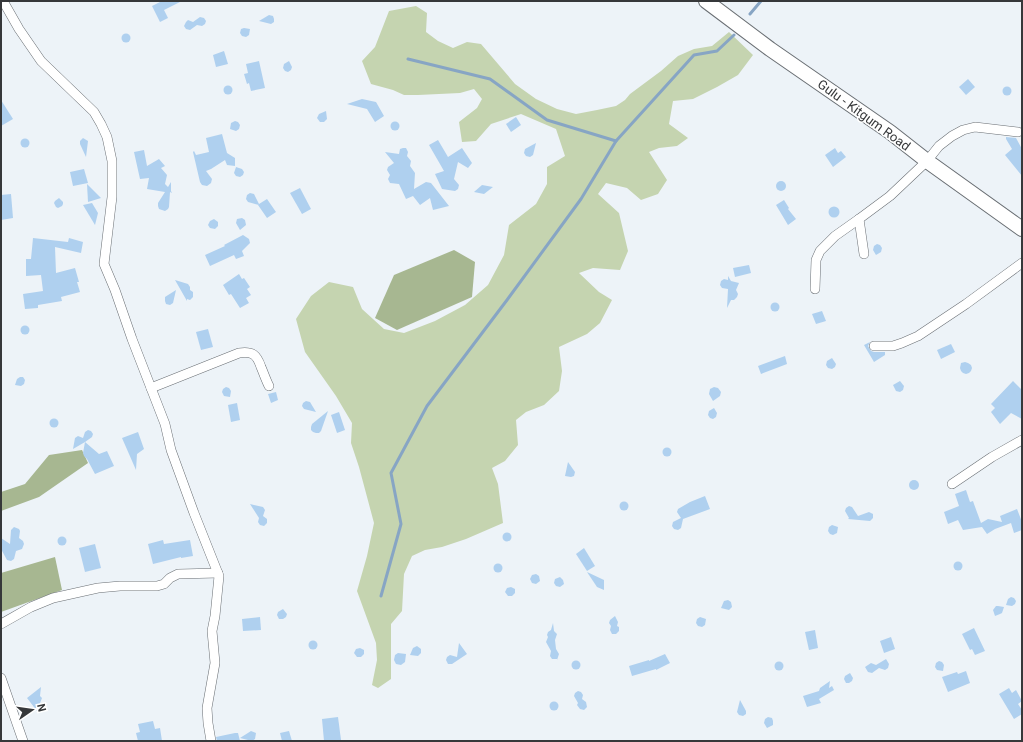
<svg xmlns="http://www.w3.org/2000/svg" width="1023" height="742" font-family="Roboto,sans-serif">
<rect width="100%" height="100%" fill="#edf3f8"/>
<path fill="#c5d4b0" d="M 416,6 L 427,13 L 426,32 L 438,41 L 453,48 L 467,42 L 481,44 L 515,84 L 536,99 L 557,109 L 576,114 L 597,110 L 616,106 L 625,100 L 630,94 L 661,71 L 678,56 L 694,49 L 712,46 L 729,32 L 753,55 L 738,75 L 717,87 L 693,99 L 673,101 L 669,124 L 688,138 L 677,146 L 659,148 L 649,152 L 667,180 L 658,194 L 641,200 L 627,188 L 606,183 L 598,194 L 619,213 L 628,251 L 620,270 L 593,268 L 579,273 L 599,292 L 612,300 L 600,323 L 587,334 L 559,347 L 562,371 L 559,391 L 544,405 L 526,412 L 516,420 L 518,445 L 505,461 L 492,468 L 498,484 L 503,523 L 466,539 L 442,547 L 425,550 L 412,556 L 404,574 L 402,611 L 391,624 L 391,679 L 378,688 L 372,685 L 377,660 L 376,643 L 357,591 L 367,556 L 374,523 L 359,467 L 351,443 L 352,423 L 336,396 L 305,352 L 296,319 L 311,296 L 329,282 L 353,287 L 362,309 L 384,329 L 404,333 L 435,321 L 465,305 L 488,285 L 504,255 L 509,225 L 536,204 L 547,184 L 547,167 L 565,156 L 556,129 L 521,114 L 491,124 L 476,141 L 462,142 L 459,122 L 477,108 L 482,99 L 474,89 L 460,93 L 418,95 L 404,95 L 393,90 L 371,84 L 362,61 L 375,47 L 389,11 Z"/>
<g fill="#a7b791">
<path d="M 454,250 L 475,262 L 472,297 L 397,330 L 375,318 L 394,275 Z"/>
<path d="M 82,450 L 88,463 L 39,497 L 1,511 L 1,492 L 25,484 L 49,455 Z"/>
<path d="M 55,557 L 62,590 L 1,612 L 1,573 Z"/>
</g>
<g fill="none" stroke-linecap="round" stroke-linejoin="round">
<g stroke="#87a5c4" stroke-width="3">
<path d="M 750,14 L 761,1"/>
<path d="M 408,59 L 490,79 L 547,120 L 616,141"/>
<path d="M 381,596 L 401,524 L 391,473 L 427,406 L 507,300 L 581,199 L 616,141 L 694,55 L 717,51 L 734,35"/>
</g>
</g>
<g fill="#afd0ef">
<path d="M 162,1 L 182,1 L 164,10 L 168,18 L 160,22 L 152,6 Z"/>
<path d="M 269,15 L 273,16 L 274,19 L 274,22 L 271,24 L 259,21 Z"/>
<path d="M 200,17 L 204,18 L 206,21 L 205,24 L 202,26 L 197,25 L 190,30 L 186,29 L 184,26 L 186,22 L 188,20 L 193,22 Z"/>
<path d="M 244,28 L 250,29 L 249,35 L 246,37 L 242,36 L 240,33 L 241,29 Z"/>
<circle cx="126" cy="38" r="4.5"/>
<path d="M 224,51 L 228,64 L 216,67 L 213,55 Z"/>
<path d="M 259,61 L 265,88 L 251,91 L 249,83 L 247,84 L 244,74 L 248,73 L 246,64 Z"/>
<path d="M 289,61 L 292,67 L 291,70 L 288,72 L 285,71 L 283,68 L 284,64 Z"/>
<path d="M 968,79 L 975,87 L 966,95 L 959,87 Z"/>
<circle cx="228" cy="90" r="4.5"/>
<circle cx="1007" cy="91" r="4.5"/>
<path d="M 362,99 L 376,102 L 384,116 L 375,122 L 367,109 L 347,104 Z"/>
<path d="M 1,100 L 13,119 L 1,126 Z"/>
<path d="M 326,111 L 327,119 L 324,122 L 320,122 L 317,118 L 319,114 Z"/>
<path d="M 516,117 L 521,125 L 511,132 L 506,124 Z"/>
<path d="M 235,121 L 238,122 L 240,125 L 239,129 L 236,131 L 230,129 L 231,123 Z"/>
<circle cx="395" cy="126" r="4.5"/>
<path d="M 222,134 L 227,153 L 235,158 L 235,166 L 227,165 L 225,160 L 211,169 L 206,171 L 212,179 L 211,183 L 207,186 L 202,185 L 200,182 L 193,152 L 194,151 L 196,155 L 209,152 L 206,138 Z"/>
<path d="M 1006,137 L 1016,138 L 1022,149 L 1022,176 L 1005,155 L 1012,149 L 1006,139 Z"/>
<path d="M 83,138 L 88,141 L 86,157 L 80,144 L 80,141 Z"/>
<circle cx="25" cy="143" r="4.5"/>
<path d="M 438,140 L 448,157 L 462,148 L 472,163 L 468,168 L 458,162 L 454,179 L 459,185 L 458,189 L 455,191 L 442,189 L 435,174 L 444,171 L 429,145 Z"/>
<path d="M 536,143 L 533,155 L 530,157 L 526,156 L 524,153 L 525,149 Z"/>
<path d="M 403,148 L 406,148 L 408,152 L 407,156 L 411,161 L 410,166 L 415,173 L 414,189 L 426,182 L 431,183 L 449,206 L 433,210 L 430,198 L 420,205 L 413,196 L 406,199 L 399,184 L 390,183 L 388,179 L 390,175 L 387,170 L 388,167 L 394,163 L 385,152 L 399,154 L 400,149 Z"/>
<path d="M 835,148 L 838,153 L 841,151 L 846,157 L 833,167 L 825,155 Z"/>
<path d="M 144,150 L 147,166 L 159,159 L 165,166 L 161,168 L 167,175 L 165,184 L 168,187 L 171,182 L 171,191 L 172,193 L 170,192 L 169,207 L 168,209 L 165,211 L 159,209 L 158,206 L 158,203 L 165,192 L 147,189 L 149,178 L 140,179 L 134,152 Z"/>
<path d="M 236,167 L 242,169 L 244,172 L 243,175 L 240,177 L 236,176 L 234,173 Z"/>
<path d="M 84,169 L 88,183 L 73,186 L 70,172 Z"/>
<circle cx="781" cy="186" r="5"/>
<path d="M 87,184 L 101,198 L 88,202 Z"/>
<path d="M 482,185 L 493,187 L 484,194 L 474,192 Z"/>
<path d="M 300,188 L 311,209 L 302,214 L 290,193 Z"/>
<path d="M 250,193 L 254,194 L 259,204 L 267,199 L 276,212 L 267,218 L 258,205 L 259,205 L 248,202 L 246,199 L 247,195 Z"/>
<path d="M 11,194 L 13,218 L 1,220 L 1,195 Z"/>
<path d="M 59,198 L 63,202 L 63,204 L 62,206 L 58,208 L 56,207 L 54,203 L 55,201 Z"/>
<path d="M 784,200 L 789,208 L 788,209 L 796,219 L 788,225 L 776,205 Z"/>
<path d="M 92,203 L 98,213 L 95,225 L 83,205 Z"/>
<circle cx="834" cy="212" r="5.5"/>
<path d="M 242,218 L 245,220 L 246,225 L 240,230 L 236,223 L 237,219 Z"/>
<path d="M 214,219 L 218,222 L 218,226 L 215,229 L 210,228 L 208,225 L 210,221 Z"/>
<path d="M 243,235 L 249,239 L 250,243 L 242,251 L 244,256 L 236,259 L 234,255 L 210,266 L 205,255 L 225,246 L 224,245 Z"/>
<path d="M 33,238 L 68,242 L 69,238 L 83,242 L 81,253 L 55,247 L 56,273 L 75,268 L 79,282 L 77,282 L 80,292 L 61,297 L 62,301 L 38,305 L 38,308 L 25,309 L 23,294 L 43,291 L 41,275 L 26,276 L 26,259 L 31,259 Z"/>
<path d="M 877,244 L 880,245 L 882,248 L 881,252 L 876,255 L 873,250 L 874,246 Z"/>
<path d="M 749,265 L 751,273 L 735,277 L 733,268 Z"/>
<path d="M 239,274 L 242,279 L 244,278 L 250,287 L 247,289 L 251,295 L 246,298 L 249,303 L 240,308 L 231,294 L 229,295 L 223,285 Z"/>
<path d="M 728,276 L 731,281 L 739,283 L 736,290 L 738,294 L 737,297 L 734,300 L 731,300 L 727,308 L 728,289 L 722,288 L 720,285 L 721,281 L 724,279 L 728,280 Z"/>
<path d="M 175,280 L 188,284 L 190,287 L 190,290 L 193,292 L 193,297 L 190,300 L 187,299 L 187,301 Z"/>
<path d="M 176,290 L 173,303 L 170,305 L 166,304 L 165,301 L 165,297 Z"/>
<circle cx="775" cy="307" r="4.5"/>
<path d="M 822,311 L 826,321 L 816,324 L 812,314 Z"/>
<circle cx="25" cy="330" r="4.5"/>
<path d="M 208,329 L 213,347 L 201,350 L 196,332 Z"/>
<path d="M 870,342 L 868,346 L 871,351 L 874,352 L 885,352 L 885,355 L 874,362 L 864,345 Z"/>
<path d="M 951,344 L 955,352 L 941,359 L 937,350 Z"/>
<path d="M 785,356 L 787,364 L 761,374 L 758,366 Z"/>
<path d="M 832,358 L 836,364 L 835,367 L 832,369 L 828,368 L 826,365 L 827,361 Z"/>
<path d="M 965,362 L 968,363 L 971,365 L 972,368 L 971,371 L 969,373 L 966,374 L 963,373 L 961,371 L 960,368 L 961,363 Z"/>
<path d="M 20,377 L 23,377 L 25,380 L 24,384 L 21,386 L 15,385 L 17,379 Z"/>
<path d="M 900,381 L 904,386 L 903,390 L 900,392 L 896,391 L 893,385 Z"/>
<path d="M 1013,381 L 1022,390 L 1022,419 L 1011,413 L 1000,424 L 991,412 L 995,408 L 991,404 Z"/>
<path d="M 226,387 L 229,388 L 231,391 L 230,397 L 224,396 L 222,392 L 223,389 Z"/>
<path d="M 714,387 L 718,388 L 721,392 L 720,396 L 713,401 L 709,394 L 710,389 Z"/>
<path d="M 276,392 L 278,400 L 271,403 L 268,394 Z"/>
<path d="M 306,401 L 310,402 L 316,412 L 304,409 L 302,406 L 303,403 Z"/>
<path d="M 237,403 L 240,420 L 231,422 L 228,405 Z"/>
<path d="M 714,408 L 717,413 L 716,417 L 713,419 L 710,418 L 708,415 L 709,411 Z"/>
<path d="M 328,411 L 321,431 L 319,433 L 316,433 L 313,432 L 311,430 L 311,427 L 312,424 Z"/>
<path d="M 339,412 L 345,430 L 337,433 L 331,415 Z"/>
<circle cx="54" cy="423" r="4.5"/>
<path d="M 88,430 L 91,431 L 93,434 L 92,437 L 85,442 L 99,454 L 107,451 L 114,466 L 95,474 L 87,459 L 84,456 L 83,453 L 85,442 L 73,449 L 75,438 L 78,436 L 83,438 L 85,432 Z"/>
<path d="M 138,432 L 144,449 L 137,454 L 136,470 L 122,438 Z"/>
<circle cx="667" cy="452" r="4.5"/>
<path d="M 568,462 L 575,472 L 574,476 L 571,477 L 565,476 Z"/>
<circle cx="914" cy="485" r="5"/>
<path d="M 966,490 L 970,502 L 973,501 L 974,504 L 981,523 L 988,519 L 1002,522 L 1000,516 L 1017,509 L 1022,522 L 1022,530 L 1014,533 L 1011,523 L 995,529 L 987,534 L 982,527 L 963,530 L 958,520 L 948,524 L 944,512 L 959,506 L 955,494 Z"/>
<path d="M 705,496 L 710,509 L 683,519 L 681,528 L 678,530 L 674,529 L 672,526 L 673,522 L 681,518 L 677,512 L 678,509 L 690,502 Z"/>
<circle cx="624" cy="506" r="4.5"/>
<path d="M 250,504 L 263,507 L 265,510 L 263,516 L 267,519 L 267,523 L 264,526 L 260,525 L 258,522 L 259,518 Z"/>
<path d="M 849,506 L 852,507 L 858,516 L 869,512 L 873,514 L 873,518 L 870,521 L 848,519 L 849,518 L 845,511 L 846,508 Z"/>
<path d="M 832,525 L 838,527 L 837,533 L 833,535 L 830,534 L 828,531 L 829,527 Z"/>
<path d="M 14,527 L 19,529 L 20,531 L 19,538 L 23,541 L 24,544 L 22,549 L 16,551 L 14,559 L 11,561 L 7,560 L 1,549 L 1,538 L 10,544 L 11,530 Z"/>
<circle cx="507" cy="537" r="4.5"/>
<circle cx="62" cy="541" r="4.5"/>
<path d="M 163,540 L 164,544 L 190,540 L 193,556 L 181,558 L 181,557 L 153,564 L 148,544 Z"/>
<path d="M 95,544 L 101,568 L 85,572 L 79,548 Z"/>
<path d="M 584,548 L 595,566 L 587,571 L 576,554 Z"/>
<circle cx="958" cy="566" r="4.5"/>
<circle cx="498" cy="568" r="4.5"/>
<path d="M 587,572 L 604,580 L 604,590 L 597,587 Z"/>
<path d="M 536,574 L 539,576 L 540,581 L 536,584 L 532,583 L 530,579 L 532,575 Z"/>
<path d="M 560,577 L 563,580 L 564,584 L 560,587 L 556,586 L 554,583 L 555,579 Z"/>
<path d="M 511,587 L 515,589 L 515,593 L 512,596 L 508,596 L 505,592 L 507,588 Z"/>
<path d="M 1011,597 L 1014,598 L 1016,601 L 1015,604 L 1012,606 L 1006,605 L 1008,599 Z"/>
<path d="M 728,600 L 731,602 L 732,607 L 729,610 L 721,608 L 724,601 Z"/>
<path d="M 996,606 L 998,606 L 1004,607 L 1002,613 L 1000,614 L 995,616 L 993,610 Z"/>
<path d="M 283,609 L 287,614 L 286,617 L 283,619 L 279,619 L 277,615 L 278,612 Z"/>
<path d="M 615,616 L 618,622 L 617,626 L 619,627 L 619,631 L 616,634 L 612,634 L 610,630 L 611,626 L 609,623 L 610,620 Z"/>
<path d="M 260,617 L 261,630 L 243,631 L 242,619 Z"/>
<path d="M 700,617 L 706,619 L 705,625 L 702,627 L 698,626 L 696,623 L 697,619 Z"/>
<path d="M 553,623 L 554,631 L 557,634 L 555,640 L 556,649 L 559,654 L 557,660 L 557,659 L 552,659 L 550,656 L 551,651 L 546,642 L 548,637 L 547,635 L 548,632 L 551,630 Z"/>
<path d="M 974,628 L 985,651 L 975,655 L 972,649 L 970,650 L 962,634 Z"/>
<path d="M 815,630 L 818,648 L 809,650 L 805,632 Z"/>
<path d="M 891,637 L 895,649 L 884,653 L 880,641 Z"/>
<circle cx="313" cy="645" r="4.5"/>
<path d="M 459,643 L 467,654 L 452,664 L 448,664 L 446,660 L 447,657 L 450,655 L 457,657 Z"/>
<path d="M 417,646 L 421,649 L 421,653 L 418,656 L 410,655 L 413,648 Z"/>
<path d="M 360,648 L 364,650 L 364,654 L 361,657 L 357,657 L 354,653 L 356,649 Z"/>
<path d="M 398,653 L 406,654 L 405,662 L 401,665 L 396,664 L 394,660 L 395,655 Z"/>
<path d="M 665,654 L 670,663 L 656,670 L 656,669 L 632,676 L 629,666 L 649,660 L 649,661 Z"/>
<path d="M 886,659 L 889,664 L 888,668 L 885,670 L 879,668 L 872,673 L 868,672 L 865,667 L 871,663 L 876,665 Z"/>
<circle cx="576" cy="665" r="4.5"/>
<path d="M 939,661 L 942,662 L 944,665 L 943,671 L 937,670 L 935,667 L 936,663 Z"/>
<circle cx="779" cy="666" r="4.5"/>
<path d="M 966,671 L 970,683 L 948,692 L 942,677 L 957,672 L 958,674 Z"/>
<path d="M 850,673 L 853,678 L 852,681 L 849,683 L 846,683 L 844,679 L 845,676 Z"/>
<path d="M 830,681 L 829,688 L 832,686 L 834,690 L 819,699 L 821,703 L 807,707 L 803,696 L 819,691 L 820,688 Z"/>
<path d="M 41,687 L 40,696 L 42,698 L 37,711 L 27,698 Z"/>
<path d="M 1009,688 L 1012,693 L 1016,690 L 1022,701 L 1018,704 L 1022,710 L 1022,714 L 1014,719 L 999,694 Z"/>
<path d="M 578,691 L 581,692 L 583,695 L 582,699 L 586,702 L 587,707 L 584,710 L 580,709 L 577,705 L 578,703 L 574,696 L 575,693 Z"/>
<path d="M 740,700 L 746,711 L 746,714 L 743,716 L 739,715 L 737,712 Z"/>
<circle cx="554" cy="706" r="4.5"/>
<path d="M 338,717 L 341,740 L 324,741 L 322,719 Z"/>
<path d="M 768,717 L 772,718 L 773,721 L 773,725 L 767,728 L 764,723 L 765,719 Z"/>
<path d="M 153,721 L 155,729 L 160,728 L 162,741 L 138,741 L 136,733 L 140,732 L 138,724 Z"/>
<path d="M 251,731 L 256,733 L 255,739 L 252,741 L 240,738 Z"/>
<path d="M 289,731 L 292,741 L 282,741 L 280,733 Z"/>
<path d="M 235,733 L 238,733 L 240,741 L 217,741 L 216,737 Z"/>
</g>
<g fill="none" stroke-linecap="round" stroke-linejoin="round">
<defs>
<g id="street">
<path d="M 3,1 L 19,29 L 41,61 L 94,112 L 101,124 L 107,137 L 112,161 L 112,197 L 104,264 L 115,290 L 132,339 L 165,424 L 171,450 L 194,513 L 219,576 L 215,616 L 212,631 L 215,663 L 207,708 L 208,723 L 211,741"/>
<path d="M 864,254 L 859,219 L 890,196 L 927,161 L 939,146 L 952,136 L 963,130 L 975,127 L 1018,132"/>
<path d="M 815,289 L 816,260 L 820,251 L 835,236 L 859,219"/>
<path d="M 874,346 L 893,346 L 902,343 L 918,336 L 966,304 L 1022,263"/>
<path d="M 151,388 L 239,353 C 253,351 257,355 261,367 C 264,374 266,380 269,386"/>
<path d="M 952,484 L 992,457 L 1022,440"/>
<path d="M 1,624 L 31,607 L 53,598 L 98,588 L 120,586 L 157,586 L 164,584 L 170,578 L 178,574 L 218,573"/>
<path d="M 1,678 L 23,741"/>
</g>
<path id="primary" d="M 706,1 L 770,49 L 890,132 L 927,161 L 1022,229"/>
</defs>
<use href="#street" stroke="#696e73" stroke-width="10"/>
<use href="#primary" stroke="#696e73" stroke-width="16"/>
<use href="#street" stroke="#fff" stroke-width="9"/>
<use href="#primary" stroke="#fff" stroke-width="14"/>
</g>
<g text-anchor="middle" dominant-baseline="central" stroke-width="3" stroke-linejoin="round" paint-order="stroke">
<g font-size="13" fill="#36383a" stroke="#fff">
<text transform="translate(864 115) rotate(36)">Gulu - Kitgum Road</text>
</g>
</g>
<rect width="1023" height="742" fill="none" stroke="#36383a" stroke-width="4"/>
<g transform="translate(32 710) rotate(77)" stroke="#ffffff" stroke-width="3" paint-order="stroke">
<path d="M0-3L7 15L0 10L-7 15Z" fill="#36383a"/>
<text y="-6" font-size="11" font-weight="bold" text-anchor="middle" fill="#36383a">N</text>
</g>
</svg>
